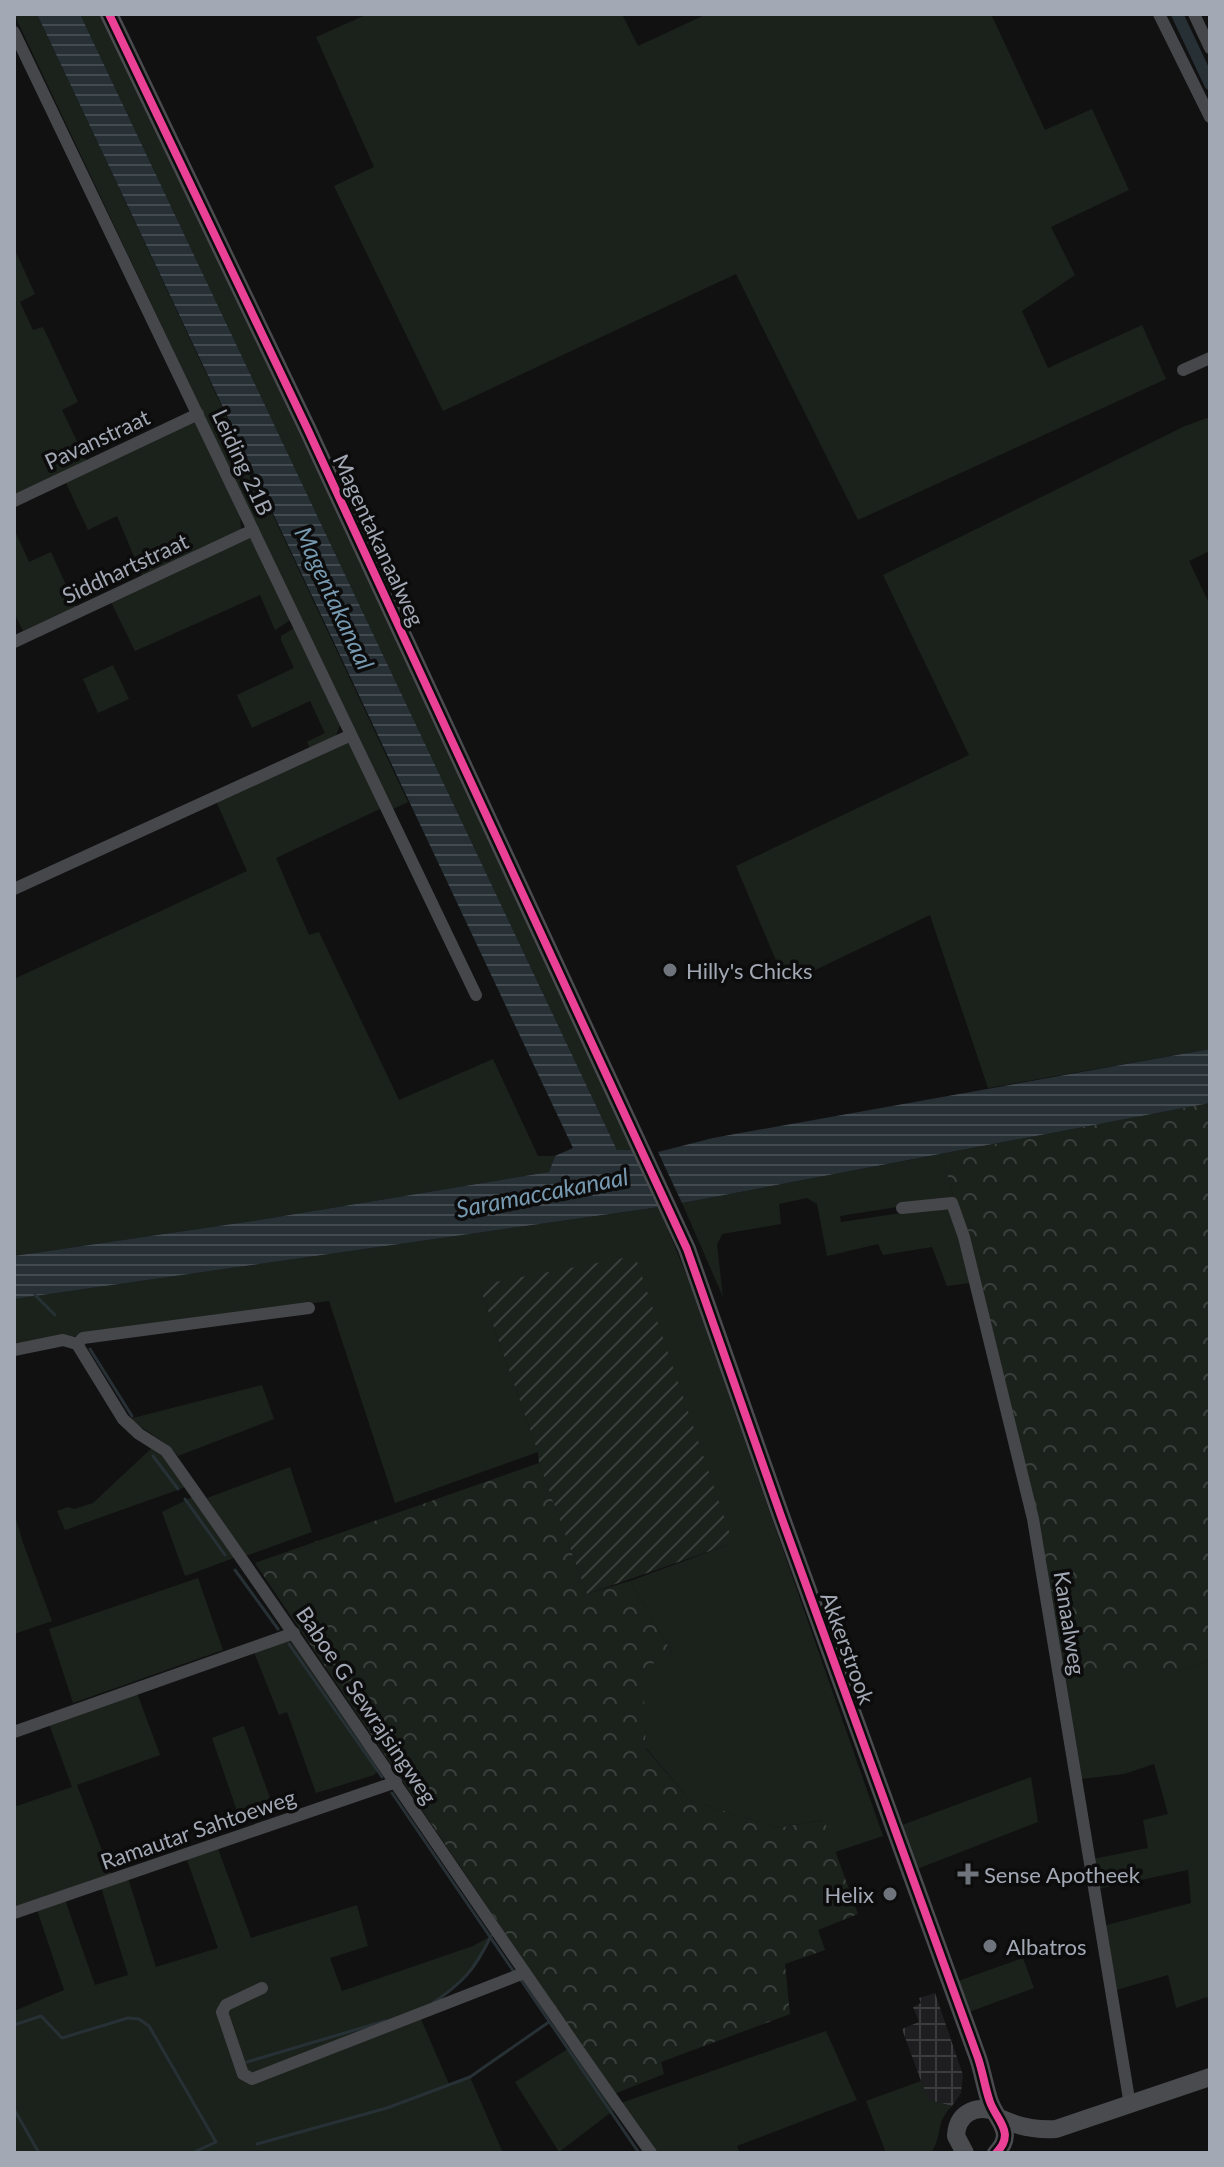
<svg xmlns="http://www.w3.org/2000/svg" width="1224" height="2167" font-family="Lato,sans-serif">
<defs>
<pattern id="industrial-grid" width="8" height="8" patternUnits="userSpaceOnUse" patternTransform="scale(2)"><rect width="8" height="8" fill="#1e1e20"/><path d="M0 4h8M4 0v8" fill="none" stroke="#3c3c3e"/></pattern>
<pattern id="forest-crowns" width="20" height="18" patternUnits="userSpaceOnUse" patternTransform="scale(2)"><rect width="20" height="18" fill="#1b221c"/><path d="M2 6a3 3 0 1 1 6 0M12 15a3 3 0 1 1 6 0" fill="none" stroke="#393f3b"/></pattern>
<pattern id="garden-furrows" width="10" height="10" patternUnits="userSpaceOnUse" patternTransform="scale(2)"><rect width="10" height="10" fill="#1b221c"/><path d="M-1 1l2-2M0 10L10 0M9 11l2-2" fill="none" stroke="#393f3b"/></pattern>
<pattern id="water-rules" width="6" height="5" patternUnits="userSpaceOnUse" patternTransform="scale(2)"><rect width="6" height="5" fill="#273035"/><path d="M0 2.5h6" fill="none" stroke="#434b50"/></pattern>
</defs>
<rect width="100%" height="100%" fill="#111112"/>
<path fill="url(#industrial-grid)" d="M 935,1993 L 963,2075 L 961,2093 L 952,2106 L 928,2100 L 902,2029 L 919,2022 L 913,2007 L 921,2003 L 919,1998 Z"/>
<g fill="#1b221c">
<path d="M 14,14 L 37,14 L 408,802 L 391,810 Z"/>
<path d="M 80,14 L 103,14 L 635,1150 L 617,1150 Z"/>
<path d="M 368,14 L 622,14 L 638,46 L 707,14 L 991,14 L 1045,130 L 1092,109 L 1129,190 L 1051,227 L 1075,275 L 1022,311 L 1048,368 L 1142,325 L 1166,379 L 858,520 L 736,274 L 443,411 L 334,186 L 374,167 L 316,37 Z"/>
<path d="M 14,248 L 35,294 L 20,302 L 33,330 L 43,327 L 78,402 L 62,410 L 88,464 L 14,498 Z"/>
<path d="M 1210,417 L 1210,551 L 1189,561 L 1210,605 L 1210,1049 L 988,1088 L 930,915 L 786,984 L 736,866 L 969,755 L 883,575 L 1185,426 Z"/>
<path d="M 193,421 L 198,423 L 240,513 L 241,530 L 143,578 L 117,516 L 88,530 L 65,481 Z"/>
<path d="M 14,529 L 29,562 L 51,552 L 76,607 L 23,631 L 14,613 Z"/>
<path d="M 251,537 L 291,615 L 289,621 L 275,630 L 260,595 L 135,651 L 110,600 Z"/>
<path d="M 294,628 L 340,725 L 335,738 L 310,749 L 307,742 L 325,733 L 310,701 L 252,728 L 237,695 L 294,668 L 281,640 L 281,636 Z"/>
<path d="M 113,665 L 129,699 L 98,713 L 83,679 Z"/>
<path d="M 348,741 L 382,808 L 276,858 L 309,935 L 319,932 L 399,1100 L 493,1059 L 538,1156 L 555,1156 L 549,1172 L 259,1220 L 14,1256 L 14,979 L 247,871 L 216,801 Z"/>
<path d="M 941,1154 L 954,1198 L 840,1216 L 841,1222 L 948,1206 L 960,1241 L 969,1283 L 947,1286 L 932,1247 L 883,1255 L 878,1244 L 827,1256 L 817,1204 L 807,1198 L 779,1204 L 781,1224 L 722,1234 L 717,1245 L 723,1297 L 682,1203 Z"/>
<path d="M 659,1207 L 691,1287 L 883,1836 L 835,1852 L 823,1820 L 777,1828 L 690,1800 L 646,1748 L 642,1669 L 672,1653 L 630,1581 L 733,1543 L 479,1285 L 538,1452 L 395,1503 L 329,1301 L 14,1345 L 14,1299 Z"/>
<path d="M 262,1385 L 274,1419 L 178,1456 L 168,1445 L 129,1419 Z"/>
<path d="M 154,1446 L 164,1455 L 186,1487 L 65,1530 L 57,1511 L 68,1507 L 74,1509 L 93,1503 Z"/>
<path d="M 290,1467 L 312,1532 L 246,1556 L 207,1498 Z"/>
<path d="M 194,1496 L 234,1558 L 185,1576 L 162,1512 Z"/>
<path d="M 14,1512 L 23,1543 L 52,1621 L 14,1634 Z"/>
<path d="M 198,1578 L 223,1650 L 73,1703 L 49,1629 Z"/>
<path d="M 290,1640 L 381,1767 L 374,1775 L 316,1793 L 287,1712 L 279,1715 L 254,1652 Z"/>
<path d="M 1060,1660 L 1174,1673 L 1210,1660 L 1210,2003 L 1207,1997 L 1176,2008 L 1168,1975 L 1113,1991 L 1103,1926 L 1191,1903 L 1188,1870 L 1098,1889 L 1093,1859 L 1148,1848 L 1143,1820 L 1168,1814 L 1154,1764 L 1124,1774 L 1081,1779 Z"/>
<path d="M 137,1693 L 160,1755 L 77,1785 L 111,1874 L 14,1907 L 14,1807 L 72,1787 L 49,1724 Z"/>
<path d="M 244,1726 L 273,1806 L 239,1817 L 212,1738 Z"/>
<path d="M 1031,1777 L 1038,1822 L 917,1869 L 902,1825 Z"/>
<path d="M 217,1846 L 251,1938 L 357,1905 L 368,1946 L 330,1958 L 342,1991 L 473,1946 L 491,1936 C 475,1969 453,1998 418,2012 L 449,2084 L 470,2077 L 503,2153 L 14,2153 L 14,2011 L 64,1990 L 36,1907 L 64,1897 L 95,1985 L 128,1975 L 101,1887 L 128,1878 L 156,1967 L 218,1948 L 186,1857 Z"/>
<path d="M 1023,1958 L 1034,1988 L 969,2012 L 958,1981 Z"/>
<path d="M 826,2031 L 857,2100 L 737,2146 L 740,2153 L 657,2153 L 621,2103 Z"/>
<path d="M 571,2047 L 614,2110 L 559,2152 L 515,2082 Z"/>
<path d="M 921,2081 L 929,2100 L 952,2106 C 934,2124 944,2134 931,2153 L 886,2153 L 866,2101 Z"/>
</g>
<g fill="url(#forest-crowns)">
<path d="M 1210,1103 L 1210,1660 L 1174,1673 L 1077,1679 L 1060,1660 L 954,1198 L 941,1154 Z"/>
<path d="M 539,1463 L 587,1594 L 630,1581 L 672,1653 L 643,1669 L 646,1749 L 690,1800 L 777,1828 L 824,1820 L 858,1914 L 818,1930 L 825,1950 L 785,1964 L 790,2014 L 661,2062 L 664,2074 L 614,2094 L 255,1563 Z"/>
</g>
<path fill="url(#garden-furrows)" d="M 635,1256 L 733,1543 L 587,1594 L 539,1463 L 538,1452 L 479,1285 Z"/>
<g fill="url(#water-rules)">
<path d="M 37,14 L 80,14 L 617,1150 L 635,1150 L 659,1207 L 14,1299 L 14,1256 L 259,1220 L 549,1172 L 555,1156 L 573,1148 Z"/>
<path d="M 1210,1049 L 1210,1103 L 682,1203 L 658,1152 L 713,1138 Z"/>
</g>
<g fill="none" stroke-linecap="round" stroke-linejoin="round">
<g stroke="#273035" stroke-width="3">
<path d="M 35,1295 L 55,1315"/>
<path d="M 90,1349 L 132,1416"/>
<path d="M 153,1456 L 178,1489"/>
<path d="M 185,1499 L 225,1555"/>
<path d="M 235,1570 L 278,1629"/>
<path d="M 289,1644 L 382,1777"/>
<path d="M 392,1793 L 514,1972"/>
<path d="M 521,1980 L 639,2153"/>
<path d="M 433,2003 C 464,1981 474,1971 491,1936"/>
<path d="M 14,2025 L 41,2016 L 62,2038 L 128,2018 L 139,2019 L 149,2026 L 216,2142 L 192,2153"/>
<path d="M 247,2062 L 385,2021"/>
<path d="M 14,2109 L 39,2153"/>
<path d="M 257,2144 L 387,2108 L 470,2077 L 549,2022"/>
</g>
<path stroke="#273035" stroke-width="12" d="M 1177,14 L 1210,84"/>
<g stroke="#46474a" stroke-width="12">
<path d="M 1159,14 L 1210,117"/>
<path d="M 1194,14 L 1210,48"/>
<path d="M 14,32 L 476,995"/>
<path d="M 1183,370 L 1210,358"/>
<path d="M 14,501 L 198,414"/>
<path d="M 14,642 L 253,530"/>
<path d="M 14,889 L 351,735"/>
<path d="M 902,1208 L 952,1203 L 964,1237 L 1033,1519 L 1130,2105"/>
<path d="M 77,1344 L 83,1338 L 309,1308"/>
<path d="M 14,1350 L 63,1340 L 77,1344 L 123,1419 L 139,1434 L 166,1451 C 331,1683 486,1922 651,2153"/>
<path d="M 14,1732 L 294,1633"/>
<path d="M 14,1913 L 396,1782"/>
<path d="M 262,1988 L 226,2005 L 222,2012 L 243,2074 L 252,2079 L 524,1973"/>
</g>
<g stroke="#4a4b4e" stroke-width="18">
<path d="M 109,14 L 307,428 L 687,1249 L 781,1516 L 978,2058 C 983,2073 985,2088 990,2102 C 997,2121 1016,2133 996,2153"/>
<path d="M 1002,2119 C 1019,2127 1036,2130 1056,2129 L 1210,2077"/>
<path d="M 965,2153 L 956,2136 C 957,2114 974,2105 994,2111"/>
</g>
<defs>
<path id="cycleway" d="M 109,14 L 307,428 L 687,1249 L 781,1516 L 978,2058 C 983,2073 985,2088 990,2102 C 997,2121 1016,2133 996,2153"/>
</defs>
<use href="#cycleway" stroke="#0c0c0d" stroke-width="13"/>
<use href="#cycleway" stroke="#ea4096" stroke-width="8"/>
</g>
<g fill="#6f737b" stroke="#0c0c0d" stroke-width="3">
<circle cx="670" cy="970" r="8"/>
<path d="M964 1862h8v8h8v8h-8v8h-8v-8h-8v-8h8z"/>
<circle cx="890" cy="1894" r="8"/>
<circle cx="990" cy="1946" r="8"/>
</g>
<g text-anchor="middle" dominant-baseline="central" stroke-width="7" stroke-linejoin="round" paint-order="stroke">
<g font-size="22" fill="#a2a8b4" stroke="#0c0c0d">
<text transform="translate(97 439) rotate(-25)">Pavanstraat</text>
<text transform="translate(243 462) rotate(65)">Leiding 21B</text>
<text transform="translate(379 540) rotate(65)">Magentakanaalweg</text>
<text transform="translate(125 568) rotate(-25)">Siddhartstraat</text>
<text transform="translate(1070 1623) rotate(81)">Kanaalweg</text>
<text transform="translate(848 1648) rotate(70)">Akkerstrook</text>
<text transform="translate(367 1705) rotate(56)">Baboe G Sewrajsingweg</text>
<text transform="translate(198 1829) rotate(-19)">Ramautar Sahtoeweg</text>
</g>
<g font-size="22" fill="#a2a8b4" stroke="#0c0c0d" text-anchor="start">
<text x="686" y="970">Hilly's Chicks</text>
<text x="984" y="1874">Sense Apotheek</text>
<text x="874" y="1894" text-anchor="end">Helix</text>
<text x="1006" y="1946">Albatros</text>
</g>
<g font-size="24" font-style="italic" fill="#779ab1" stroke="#0c0c0d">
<text transform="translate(335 598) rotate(65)">Magentakanaal</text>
<text transform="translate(542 1192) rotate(-11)">Saramaccakanaal</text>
</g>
</g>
<rect width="1224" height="2167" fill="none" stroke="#a2a8b4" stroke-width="32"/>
</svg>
